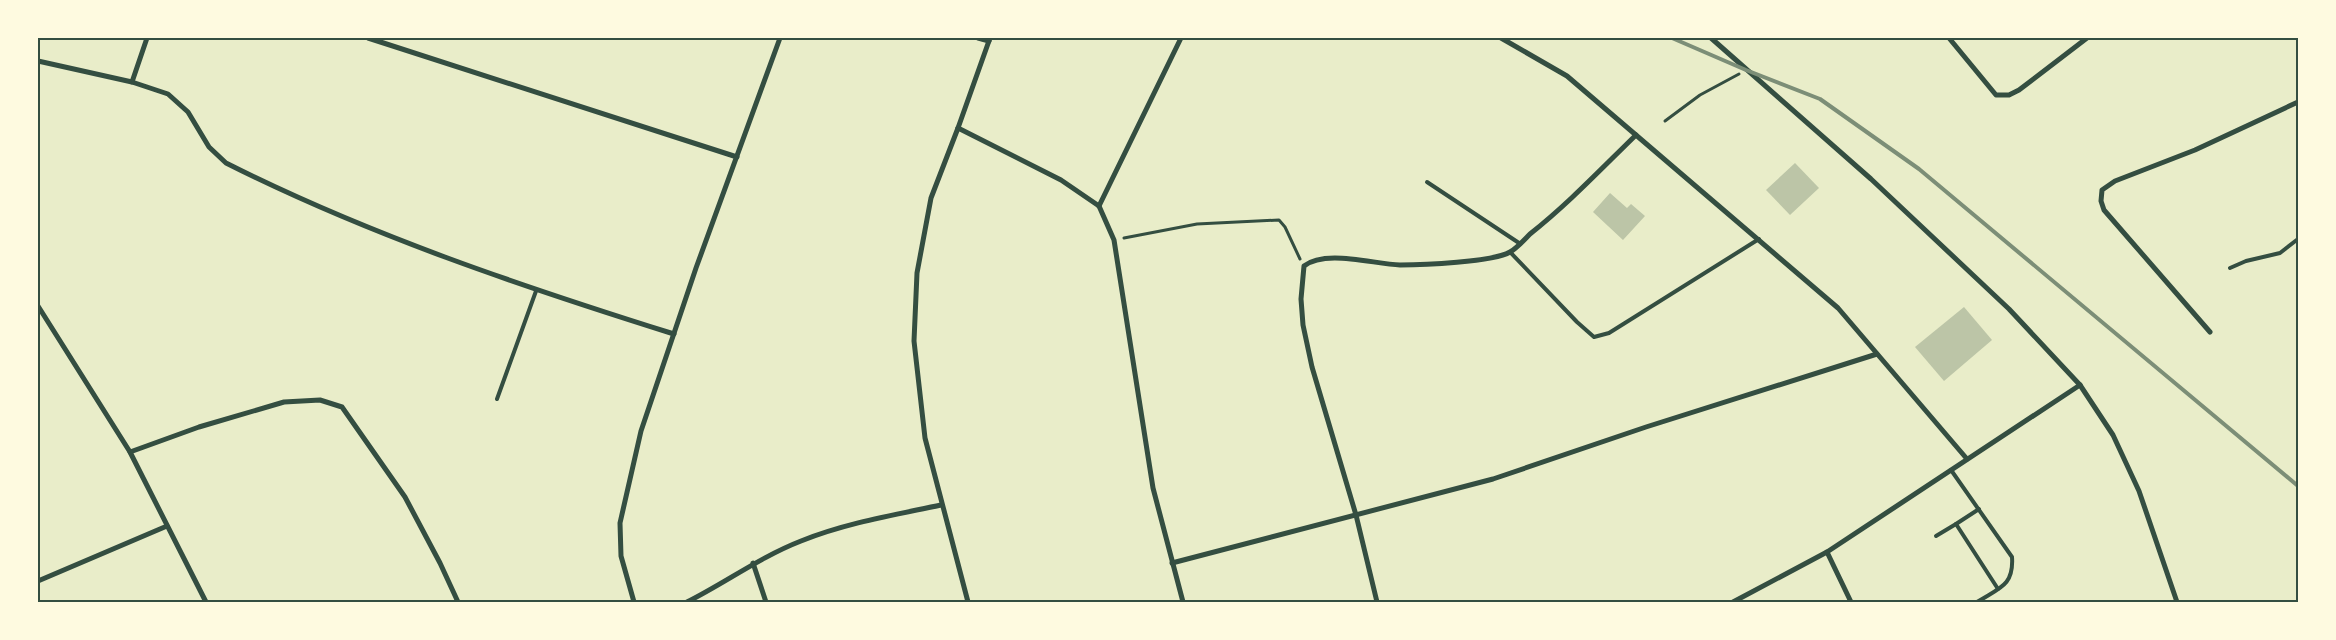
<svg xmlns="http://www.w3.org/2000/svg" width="2336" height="640" font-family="Montserrat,sans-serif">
<rect width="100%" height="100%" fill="#e9edc9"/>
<g fill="#bcc5a7">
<path d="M 1795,163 L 1819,188 L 1790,215 L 1766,190 Z"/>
<path d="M 1610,193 L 1627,208 L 1631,204 L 1645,216 L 1623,240 L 1593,212 Z"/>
<path d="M 1964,307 L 1992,340 L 1944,381 L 1915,347 Z"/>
</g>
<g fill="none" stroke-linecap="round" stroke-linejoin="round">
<g stroke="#344e41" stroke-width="3">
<path d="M 1665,121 L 1700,95 L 1739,74"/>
<path d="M 1124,238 L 1197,224 L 1279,220 L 1285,227 L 1300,259"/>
</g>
<g stroke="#344e41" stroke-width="4">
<path d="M 1427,182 L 1519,243"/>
<path d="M 1510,252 L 1577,322 L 1594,337 L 1609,333 L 1759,239"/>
<path d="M 2230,268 L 2246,261 L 2280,253 L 2298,239"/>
<path d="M 497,399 L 536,291"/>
<path d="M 1951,470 L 2012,557 C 2014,586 1999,588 1977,602"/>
<path d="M 1956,524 L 1979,509"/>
<path d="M 1936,536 L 1956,524 L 1998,589"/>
</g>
<g stroke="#344e41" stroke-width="5">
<path d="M 368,38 L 737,157"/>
<path d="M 978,38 L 989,41"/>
<path d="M 1501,38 L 1567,76 L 1838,308 L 1967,459"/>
<path d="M 1711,38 L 1871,179 L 2009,309 L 2080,385 L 2113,435 L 2139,491 L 2177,602"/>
<path d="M 1949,38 L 1996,95 L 2009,95 L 2019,90 L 2087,38"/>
<path d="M 38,61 L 132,82 L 168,94 L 188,112 L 209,147 L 226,163 C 369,235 521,286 674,334"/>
<path d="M 132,82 L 147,38"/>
<path d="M 958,128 L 1061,180 L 1099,206 L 1114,240 L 1153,488 L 1183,602"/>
<path d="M 1099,206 L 1181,38"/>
<path d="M 38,306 L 130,452 L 206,602"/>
<path d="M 2210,332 L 2104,210 L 2101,201 L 2102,190 L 2115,181 L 2195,150 L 2298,102"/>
<path d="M 130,452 L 199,427 L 284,402 L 320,400 L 342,407 L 405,497 L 440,563 L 458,602"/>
<path d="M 1827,552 L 1851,602"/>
<path d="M 753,563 L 766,602"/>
<path d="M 1172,563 L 1493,479 L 1646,427 L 1877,354"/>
<path d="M 38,581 L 167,526"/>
<path d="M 634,602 L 621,556 L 620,523 L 641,431 L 696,268 L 780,38"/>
<path d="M 687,602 C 725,583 760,557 801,541 C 846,523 894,515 941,505"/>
<path d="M 968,602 L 925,438 L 914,341 L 917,273 L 931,198 L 958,128 L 990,38"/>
<path d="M 1377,602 L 1356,515 L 1312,367 L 1303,325 L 1301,299 L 1304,266 C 1325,249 1373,264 1400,265 C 1422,265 1493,262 1510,252 C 1517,248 1524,240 1530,234 C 1568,204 1601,169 1636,135"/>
<path d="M 1733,602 L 1827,552 L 2080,385"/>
</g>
<path stroke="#7c8e77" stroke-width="4" d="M 1672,38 L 1746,70 L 1820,99 L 1919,169 L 2298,486"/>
</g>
<rect width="2336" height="640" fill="none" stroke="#fefae0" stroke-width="78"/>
<rect x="39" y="39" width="2258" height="562" fill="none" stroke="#344e41" stroke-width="2"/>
</svg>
